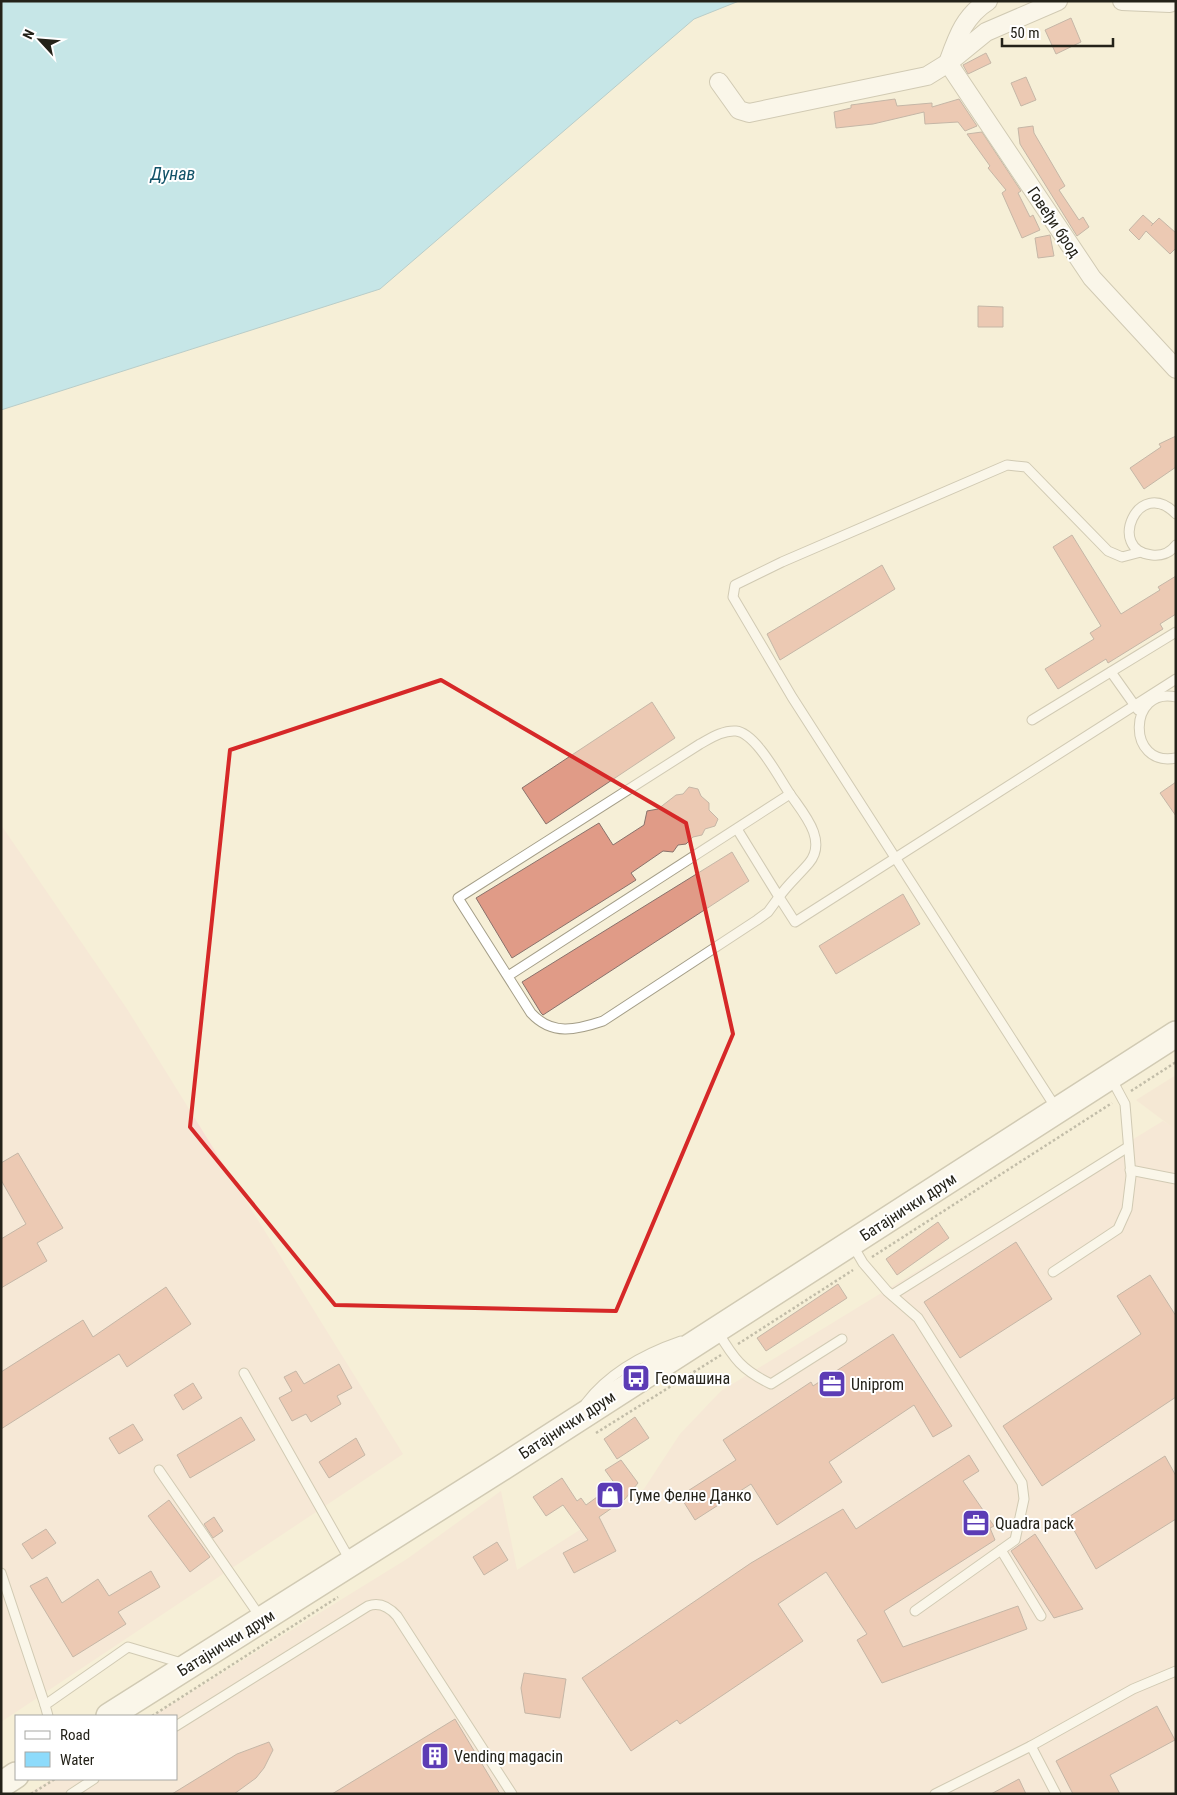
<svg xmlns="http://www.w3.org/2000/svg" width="1177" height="1795" font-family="'Roboto Condensed',sans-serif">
<rect width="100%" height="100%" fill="#f6efd7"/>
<path fill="#f4e1d1" d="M 1176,1075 L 1176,1130 L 1136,1100 Z"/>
<g fill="#f7dfd4">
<path d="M 1,825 L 127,1009 L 403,1454 L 1,1722 Z"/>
<path d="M 1163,1121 L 1176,1129 L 1176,1794 L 28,1794 L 52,1779 L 176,1779 L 176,1716 L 153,1716 L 407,1559 L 501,1491 L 517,1570 L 644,1489 L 680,1434 L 721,1391 Z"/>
</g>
<path fill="#8ddbfb" stroke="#6ea4b7" d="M 1,1 L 739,1 L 694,19 L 380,289 L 1,410 Z"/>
<g fill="#e09b87" stroke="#89726b">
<path d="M 1071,18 L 1081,42 L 1056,54 L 1045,30 Z"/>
<path d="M 986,53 L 991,63 L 968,74 L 963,65 Z"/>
<path d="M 1026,77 L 1036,100 L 1021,106 L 1011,83 Z"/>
<path d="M 895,99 L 897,106 L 932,103 L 932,107 L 959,99 L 977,126 L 965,131 L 958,122 L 925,124 L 924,112 L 873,124 L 836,128 L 834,112 L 851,108 L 851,105 Z"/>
<path d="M 1033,126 L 1034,133 L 1065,186 L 1059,190 L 1079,220 L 1083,217 L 1089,227 L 1077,236 L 1020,144 L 1018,128 Z"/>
<path d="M 982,132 L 1021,191 L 1018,193 L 1030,217 L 1033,215 L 1040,230 L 1022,238 L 1002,193 L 1006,190 L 988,168 L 990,166 L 967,134 Z"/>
<path d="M 1143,215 L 1153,224 L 1151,226 L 1159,218 L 1176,233 L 1176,248 L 1170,254 L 1146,231 L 1139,240 L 1129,230 Z"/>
<path d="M 1050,235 L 1054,256 L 1038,258 L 1035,238 Z"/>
<path d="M 978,306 L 1003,307 L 1003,327 L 978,327 Z"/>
<path d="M 1176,436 L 1176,467 L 1144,489 L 1130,468 L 1161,447 L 1159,444 Z"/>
<path d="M 1072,535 L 1121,614 L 1160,590 L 1158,587 L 1176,576 L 1176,614 L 1160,624 L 1163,629 L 1108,663 L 1106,659 L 1058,689 L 1045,669 L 1094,639 L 1090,633 L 1101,626 L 1053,547 Z"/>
<path d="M 882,565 L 895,589 L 780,660 L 767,634 Z"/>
<path d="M 652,702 L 675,738 L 546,824 L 522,788 Z"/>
<path d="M 1176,782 L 1176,816 L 1160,793 Z"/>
<path d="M 689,787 L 698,789 L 701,796 L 709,803 L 709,810 L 718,819 L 715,826 L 705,829 L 702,835 L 693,837 L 686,844 L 678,845 L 673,852 L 663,851 L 631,873 L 636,880 L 512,958 L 476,898 L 599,823 L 613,845 L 644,825 L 647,811 L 658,809 L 676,795 L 683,794 Z"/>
<path d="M 732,852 L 749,881 L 543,1015 L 541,1013 L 522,982 Z"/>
<path d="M 903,894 L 920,924 L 836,974 L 819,946 Z"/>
<path d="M 18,1153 L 63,1228 L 37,1243 L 47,1261 L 1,1288 L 1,1239 L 26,1224 L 1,1180 L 1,1163 Z"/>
<path d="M 938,1222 L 949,1238 L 897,1275 L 886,1259 Z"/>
<path d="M 1016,1242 L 1052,1299 L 960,1358 L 924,1302 Z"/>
<path d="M 1150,1275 L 1176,1316 L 1176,1397 L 1042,1486 L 1003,1426 L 1141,1334 L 1117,1296 Z"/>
<path d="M 838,1284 L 847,1298 L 766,1351 L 757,1338 Z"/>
<path d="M 166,1287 L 191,1324 L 127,1367 L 119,1354 L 1,1429 L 1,1372 L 83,1320 L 93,1337 Z"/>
<path d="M 893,1334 L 952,1426 L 933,1437 L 914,1405 L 829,1462 L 842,1482 L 777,1525 L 751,1484 L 695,1520 L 680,1496 L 736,1460 L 723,1440 L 811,1382 L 813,1386 Z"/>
<path d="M 339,1364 L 352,1388 L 337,1396 L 341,1404 L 311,1422 L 306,1414 L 292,1421 L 279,1398 L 292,1391 L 284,1377 L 296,1371 L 304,1384 Z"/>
<path d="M 193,1383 L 202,1398 L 183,1410 L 174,1395 Z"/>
<path d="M 241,1417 L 255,1440 L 190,1478 L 177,1455 Z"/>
<path d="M 635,1417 L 649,1438 L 617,1459 L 604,1439 Z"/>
<path d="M 133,1424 L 143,1440 L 119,1454 L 109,1438 Z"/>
<path d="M 356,1438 L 365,1455 L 329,1478 L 319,1462 Z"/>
<path d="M 969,1455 L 979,1471 L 963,1481 L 994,1526 L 990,1528 L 995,1540 L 884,1611 L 903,1647 L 1018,1606 L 1027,1629 L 882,1683 L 857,1640 L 867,1634 L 826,1572 L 778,1604 L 803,1641 L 680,1724 L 677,1720 L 631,1751 L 582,1678 L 751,1563 L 843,1509 L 856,1529 Z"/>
<path d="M 1165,1456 L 1176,1476 L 1176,1519 L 1096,1569 L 1067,1518 Z"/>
<path d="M 621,1460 L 638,1483 L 625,1499 L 599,1517 L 616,1551 L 574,1573 L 563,1553 L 588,1540 L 563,1505 L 546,1516 L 533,1497 L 562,1478 L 577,1501 L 581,1498 L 586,1505 L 615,1484 L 605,1470 Z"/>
<path d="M 169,1500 L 210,1557 L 190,1572 L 148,1516 Z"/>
<path d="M 214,1517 L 223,1531 L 213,1538 L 204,1524 Z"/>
<path d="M 46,1529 L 56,1543 L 32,1559 L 22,1544 Z"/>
<path d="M 1035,1534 L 1083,1609 L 1054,1618 L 1011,1551 Z"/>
<path d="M 497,1542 L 508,1560 L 484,1575 L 473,1557 Z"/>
<path d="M 151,1571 L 160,1587 L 118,1612 L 126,1624 L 73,1657 L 30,1586 L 47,1577 L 62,1603 L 98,1579 L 109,1596 Z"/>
<path d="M 524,1673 L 566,1679 L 560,1718 L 525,1713 L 521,1688 Z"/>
<path d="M 1157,1706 L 1175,1740 L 1110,1775 L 1120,1794 L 1073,1794 L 1056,1761 Z"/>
<path d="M 455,1719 L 500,1794 L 332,1794 Z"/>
<path d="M 269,1742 L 273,1750 L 264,1768 L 256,1778 L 234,1794 L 172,1794 L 237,1754 Z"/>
<path d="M 1019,1779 L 1026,1794 L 991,1794 Z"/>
</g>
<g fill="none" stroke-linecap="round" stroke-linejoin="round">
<defs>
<g id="service">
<path d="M 1176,514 C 1138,475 1106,551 1152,555 C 1161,556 1170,553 1176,545"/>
<path d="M 1111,672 L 1138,710"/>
<path d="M 1176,697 C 1128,686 1126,768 1176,758"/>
<path d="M 1032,720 L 1176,632"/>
<path d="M 790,794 C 803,813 828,840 809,863 C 799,875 788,884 779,897 L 795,922 L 1176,679"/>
<path d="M 508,976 L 790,794 C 779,778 756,733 736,731 C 723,730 711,738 700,744 L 458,898 L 531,1013 C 552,1036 576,1030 603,1021 L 757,920 L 768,912 L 779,897 L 737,829"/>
<path d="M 1056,1108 L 792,697 L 733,597 L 735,585 L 782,562 L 1007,465 L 1026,467 L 1108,551 L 1122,557 L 1141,552"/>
<path d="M 1130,1170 L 1176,1179"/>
<path d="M 852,1244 L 863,1263 L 887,1291 L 918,1318 L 1022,1483 L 1024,1499 L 1015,1540 L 915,1611"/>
<path d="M 1053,1272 L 1118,1229 L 1127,1209 L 1131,1176 L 1125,1104 L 1111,1078"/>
<path d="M 892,1295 L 1128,1147"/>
<path d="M 718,1332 C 734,1359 742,1370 771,1384 L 842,1339"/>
<path d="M 244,1373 L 351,1562"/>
<path d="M 586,1403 C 609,1373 646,1353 681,1341"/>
<path d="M 159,1470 L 261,1618"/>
<path d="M 1001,1550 L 1041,1616"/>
<path d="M 1,1573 L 45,1705"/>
<path d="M 48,1716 L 45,1705 L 128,1647 L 185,1664"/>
<path d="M 176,1726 L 368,1606 C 379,1602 389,1607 397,1616 L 512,1794"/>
<path d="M 1031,1746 L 1056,1794"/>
<path d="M 71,1794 L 94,1779"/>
<path d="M 935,1794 L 1031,1746 L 1133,1689 L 1176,1671"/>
</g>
<g id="minor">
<path d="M 988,1 C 964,16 957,38 948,63 L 1092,278 L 1176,369"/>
<path d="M 1122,1 L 1170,3"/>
<path d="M 719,82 L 739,110 L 749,113 L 927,76 L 948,63 L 986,32 L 1058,1"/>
</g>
<g id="secondary">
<path d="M 109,1716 L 500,1469 L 1176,1034"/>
<path d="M 1,1785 L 16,1775"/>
</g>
</defs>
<use href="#service" stroke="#a49e88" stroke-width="11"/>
<use href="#minor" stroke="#a49e88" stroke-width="20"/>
<use href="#secondary" stroke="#a49e88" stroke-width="28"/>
<g stroke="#848070" stroke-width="2.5" stroke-dasharray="2.5 2.5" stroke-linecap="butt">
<path d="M 1131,1091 L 1176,1062"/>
<path d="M 872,1257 L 1112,1103"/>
<path d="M 738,1344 L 853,1270"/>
<path d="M 596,1433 L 721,1355"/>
<path d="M 152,1716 L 338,1597"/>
<path d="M 31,1794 L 55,1779"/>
</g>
<use href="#service" stroke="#fff" stroke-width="9"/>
<use href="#minor" stroke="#fff" stroke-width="18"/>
<use href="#secondary" stroke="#fff" stroke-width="25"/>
</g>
<path d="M0 0H1177V1795H0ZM 441,680 L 686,823 L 733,1034 L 616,1311 L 335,1305 L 190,1127 L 230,750 Z" fill="#f6efd7" fill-opacity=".55" fill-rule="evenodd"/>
<path fill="none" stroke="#d62828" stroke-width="4" stroke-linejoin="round" d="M 441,680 L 686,823 L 733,1034 L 616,1311 L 335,1305 L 190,1127 L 230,750 Z"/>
<defs>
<symbol id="bus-square" viewBox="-11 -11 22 22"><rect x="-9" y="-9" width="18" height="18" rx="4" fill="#5c3cb5" stroke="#fff"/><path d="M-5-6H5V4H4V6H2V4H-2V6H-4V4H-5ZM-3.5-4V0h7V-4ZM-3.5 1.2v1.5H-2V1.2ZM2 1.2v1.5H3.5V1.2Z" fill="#fff"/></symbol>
<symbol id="office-square" viewBox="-11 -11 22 22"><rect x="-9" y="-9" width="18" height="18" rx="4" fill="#5c3cb5" stroke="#fff"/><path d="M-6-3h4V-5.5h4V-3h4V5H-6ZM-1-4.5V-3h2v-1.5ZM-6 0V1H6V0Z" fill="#fff"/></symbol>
<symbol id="shop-square" viewBox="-11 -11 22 22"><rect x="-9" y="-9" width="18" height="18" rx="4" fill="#5c3cb5" stroke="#fff"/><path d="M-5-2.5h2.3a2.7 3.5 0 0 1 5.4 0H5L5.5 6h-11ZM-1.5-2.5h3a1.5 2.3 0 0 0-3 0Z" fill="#fff"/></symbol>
<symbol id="building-square" viewBox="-11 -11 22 22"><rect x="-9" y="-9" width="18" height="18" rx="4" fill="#5c3cb5" stroke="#fff"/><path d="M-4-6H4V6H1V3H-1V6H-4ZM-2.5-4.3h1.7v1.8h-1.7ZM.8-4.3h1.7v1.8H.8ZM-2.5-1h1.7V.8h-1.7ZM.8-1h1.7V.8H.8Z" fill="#fff"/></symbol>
</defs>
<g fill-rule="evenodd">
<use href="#bus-square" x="620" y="1362" width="32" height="32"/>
<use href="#office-square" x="816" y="1368" width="32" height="32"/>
<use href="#shop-square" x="594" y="1479" width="32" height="32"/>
<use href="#office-square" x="960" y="1507" width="32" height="32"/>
<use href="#building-square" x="419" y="1740" width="32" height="32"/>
</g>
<g text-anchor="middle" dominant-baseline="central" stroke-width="4" stroke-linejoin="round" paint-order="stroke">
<g font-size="16" fill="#242219" stroke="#fff">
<text transform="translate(1054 222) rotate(56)">Говеђи брод</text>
<text transform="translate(908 1207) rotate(-33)">Батајнички друм</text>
<text transform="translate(567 1425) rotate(-33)">Батајнички друм</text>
<text transform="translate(226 1643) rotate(-32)">Батајнички друм</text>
</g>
<g font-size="16" fill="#242219" stroke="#fff" text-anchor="start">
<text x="655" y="1378">Геомашина</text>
<text x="851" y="1384">Uniprom</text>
<text x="629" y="1495">Гуме Фелне Данко</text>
<text x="995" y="1523">Quadra pack</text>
<text x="454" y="1756">Vending magacin</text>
</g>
<g font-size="18" font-style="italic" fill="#115268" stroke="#fff">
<text x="173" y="173">Дунав</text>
</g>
</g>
<rect width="1177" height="1795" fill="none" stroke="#242219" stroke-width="5"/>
<rect x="15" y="1715" width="162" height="65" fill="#ffffff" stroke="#a7a7a3"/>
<rect x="25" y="1731" width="25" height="8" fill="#ffffff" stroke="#a7a7a3"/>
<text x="60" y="1740" font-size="15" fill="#242219">Road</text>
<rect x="25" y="1752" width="25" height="15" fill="#8ddbfb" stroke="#a7a7a3"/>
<text x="60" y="1765" font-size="15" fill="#242219">Water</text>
<g transform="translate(40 40) rotate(296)" stroke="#ffffff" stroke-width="4" paint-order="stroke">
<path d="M0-4L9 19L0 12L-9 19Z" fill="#242219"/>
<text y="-8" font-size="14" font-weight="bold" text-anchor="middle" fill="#242219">N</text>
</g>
<path d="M1002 38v8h111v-8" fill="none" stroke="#242219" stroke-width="2.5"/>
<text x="1010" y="38" font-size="15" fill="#242219" stroke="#ffffff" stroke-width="4" paint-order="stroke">50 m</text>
</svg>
